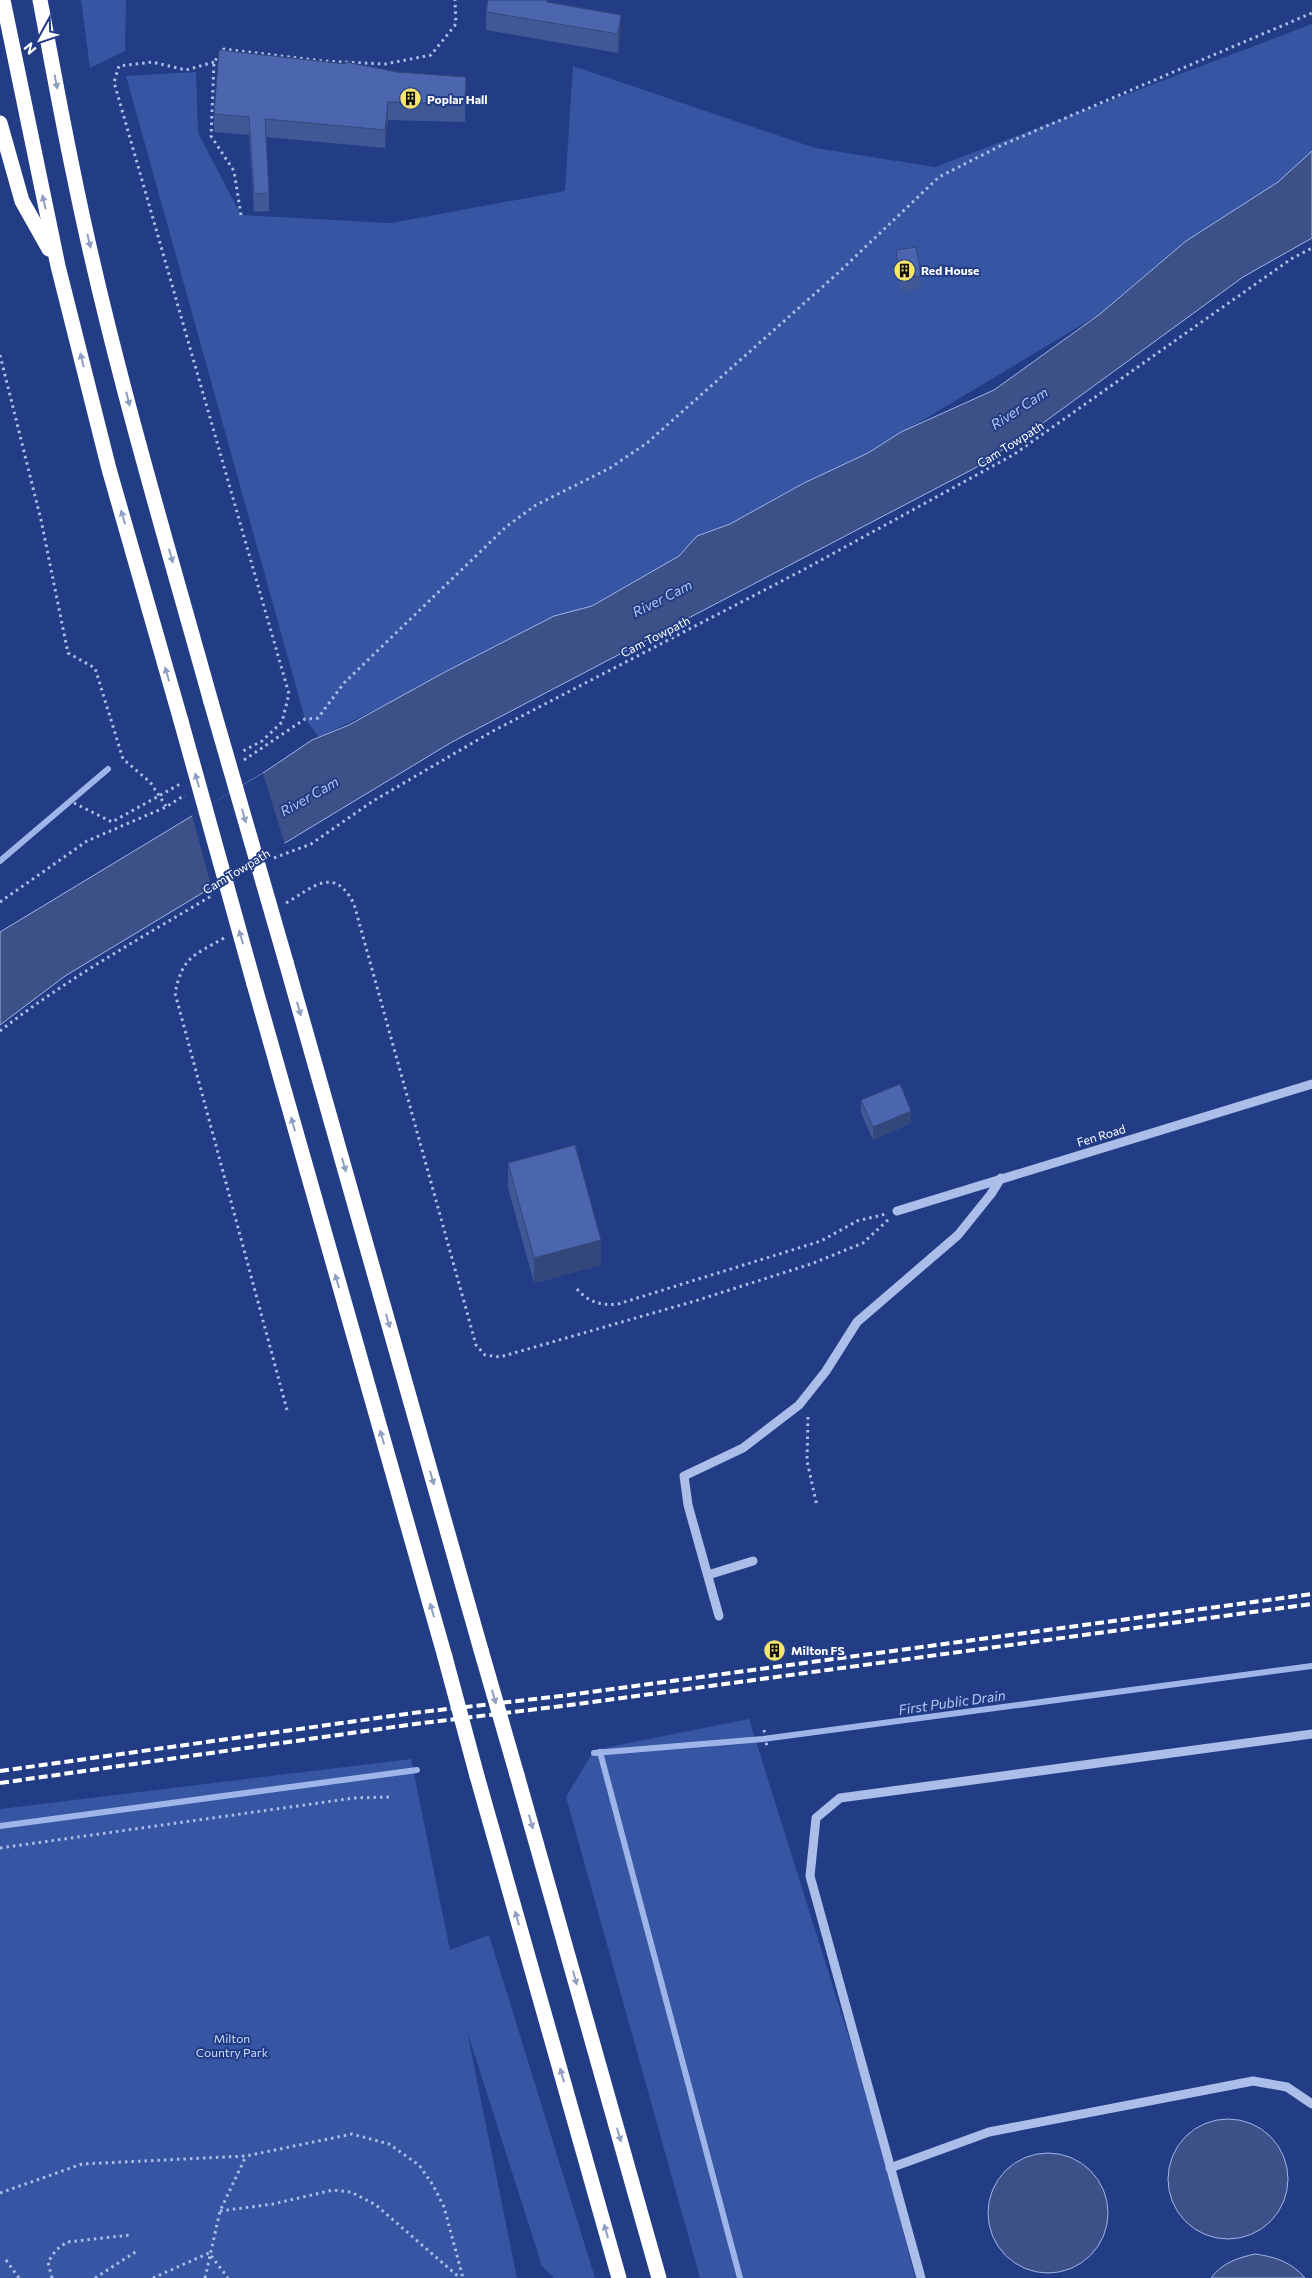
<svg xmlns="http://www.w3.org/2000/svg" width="1312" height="2278" font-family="Commissioner,sans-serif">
<rect width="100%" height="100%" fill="#223d85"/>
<g fill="#3655a2">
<path d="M 81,0 L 126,0 L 125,51 L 90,68 Z"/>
<path d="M 1312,24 L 1312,187 L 868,453 L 804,483 L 730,524 L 698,536 L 679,556 L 592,606 L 319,737 L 305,719 L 126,76 L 196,72 L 198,133 L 241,215 L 391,223 L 565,191 L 573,66 L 815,148 L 935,167 Z"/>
<path d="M 749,1719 L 877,2127 L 915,2278 L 700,2278 L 566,1797 L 594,1750 Z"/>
<path d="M 411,1759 L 450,1950 L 489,1935 L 595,2278 L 554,2278 L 542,2266 L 467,2031 L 517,2278 L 0,2278 L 0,1809 Z"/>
</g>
<g fill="#3d5087" stroke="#9fb5ea">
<path d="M 1312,151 L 1312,238 L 1243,277 L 1043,423 L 975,468 L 452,742 L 65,976 L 0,1025 L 0,932 L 263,773 L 312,740 L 349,725 L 443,673 L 554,616 L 592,606 L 679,556 L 697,536 L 730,524 L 804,483 L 868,453 L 901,432 L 994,390 L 1100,314 L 1186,241 L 1278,182 Z"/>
<circle cx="1228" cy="2179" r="60"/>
<circle cx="1048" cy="2213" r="60"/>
<path d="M 1255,2254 C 1276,2257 1291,2262 1305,2278 L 1211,2278 C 1222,2263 1237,2258 1255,2254 Z"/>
</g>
<path fill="#223d85" d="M 263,773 L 285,845 L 212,889 L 192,815 Z"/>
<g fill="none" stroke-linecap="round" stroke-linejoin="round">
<g stroke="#9fb5ea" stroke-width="6">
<path d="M 0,861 L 108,769"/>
<path d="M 600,1752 L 740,2278"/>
<path d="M 594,1753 L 763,1739 L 1312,1666"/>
<path d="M 0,1826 L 417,1770"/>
</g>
<g stroke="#abbde9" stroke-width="3" stroke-dasharray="2.5 4" stroke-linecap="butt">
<path d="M 214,62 L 186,70 L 152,62 L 119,66 L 114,82 L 289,694 L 282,722 L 262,741 L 243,751"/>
<path d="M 241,215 L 234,171 L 211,136 L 214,62 L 224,49 L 323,61 L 385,64 L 431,55 L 456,24 L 455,0"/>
<path d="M 0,355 L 41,520 L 68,653 L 95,668 L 123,759 L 150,782 L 166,806"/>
<path d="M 244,760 L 305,719 L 318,718 L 344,683 L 507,526 L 536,505 L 610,468 L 647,443 L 838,273 L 939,177 L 1002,145 L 1312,13"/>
<path d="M 74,803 L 112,822 L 182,783"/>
<path d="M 274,858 L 311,844 L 373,801 L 493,731 L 803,570 L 1013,455 L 1291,259 L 1312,248"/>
<path d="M 0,902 L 87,841 L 166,807 L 185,795"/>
<path d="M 286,903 C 314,887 334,865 354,904 L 476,1345 L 485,1355 L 500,1357 L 695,1301 L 811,1264 L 863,1243 L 889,1219"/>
<path d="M 224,938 C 193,956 183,956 175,993 L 287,1410"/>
<path d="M 0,1031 C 66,979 141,938 213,895"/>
<path d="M 577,1289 C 588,1302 601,1306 618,1304 L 821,1241 L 857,1221 L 886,1214"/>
<path d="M 808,1417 L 807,1461 L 817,1506"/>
<path d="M 764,1730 L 767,1747"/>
<path d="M 0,1848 L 354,1798 L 389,1797"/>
<path d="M 0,2193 L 82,2164 L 246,2156 L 352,2134 L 389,2144 L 419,2165 L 433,2185 L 444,2207 L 463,2278"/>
<path d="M 220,2211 L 273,2204 L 333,2190 L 351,2192 L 376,2205 L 460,2278"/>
<path d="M 6,2260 L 19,2278"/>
<path d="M 52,2278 L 48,2262 L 56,2250 L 67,2242 L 130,2235"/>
<path d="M 95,2278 L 137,2251"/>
<path d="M 153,2278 L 209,2253 L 228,2278"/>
<path d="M 205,2278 L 220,2211 L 246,2156"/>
</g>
<g stroke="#abbde9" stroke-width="9">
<path d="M 897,1211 L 1312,1084"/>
<path d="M 708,1575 L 753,1561"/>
<path d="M 719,1616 L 688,1505 L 684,1476 L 743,1448 L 799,1405 L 826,1371 L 857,1322 L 958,1235 L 991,1194 L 1001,1178"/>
<path d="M 890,2168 L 989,2132 L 1253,2081 L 1287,2087 L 1312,2104"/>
<path d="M 921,2278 L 810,1876 L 816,1818 L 840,1798 L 1312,1734"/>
</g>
<g stroke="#fff" stroke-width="15">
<path d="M 3,0 L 58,266 L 109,469 L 181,721"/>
<path d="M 40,0 C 51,57 61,114 73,171 C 109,350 162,526 211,702"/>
<path d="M 0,123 L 22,201 L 49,249"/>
<path d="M 286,962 L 481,1650"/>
<path d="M 254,984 L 445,1657"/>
<path d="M 517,1775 L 659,2278"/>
<path d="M 477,1776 L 619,2278"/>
</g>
<g stroke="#fff" stroke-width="4" stroke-dasharray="9 4" stroke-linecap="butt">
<path d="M 0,1771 L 413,1713 L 569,1695 L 1312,1594"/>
<path d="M 0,1783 L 415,1724 L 570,1705 L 1312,1604"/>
</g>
<g stroke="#fff" stroke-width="15">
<path d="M 211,702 L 286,962"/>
<path d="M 181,721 L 254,984"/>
<path d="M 481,1650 L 517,1775"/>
<path d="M 445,1657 L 477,1776"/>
</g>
</g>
<g fill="#405896">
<path d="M 550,3 L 621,33 L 618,53 L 486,30 L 486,12 Z"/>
<path d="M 466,77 L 465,122 L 388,120 L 385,148 L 266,137 L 269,193 L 269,211 L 254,212 L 249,135 L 214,132 L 214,114 Z"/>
<path d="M 896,250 L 921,276 L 921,289 L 900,292 L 896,263 Z"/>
<path d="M 861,1100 L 911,1123 L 873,1140 L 861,1113 Z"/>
<path d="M 508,1163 L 601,1265 L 534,1283 L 508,1188 Z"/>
</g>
<g fill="#34477a">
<path d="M 621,15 L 621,33 L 618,53 L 618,34 Z"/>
<path d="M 388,102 L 388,120 L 385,148 L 385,130 Z"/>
<path d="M 911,1111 L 911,1123 L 873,1140 L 873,1127 Z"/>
<path d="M 601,1240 L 601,1265 L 534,1283 L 534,1258 Z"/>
</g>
<g fill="#4b66ae" stroke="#34477a">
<path d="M 488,0 L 548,0 L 547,2 L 621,15 L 618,34 L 486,12 Z"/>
<path d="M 219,50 L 346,64 L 346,62 L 397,72 L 466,77 L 465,104 L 388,102 L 385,130 L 265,119 L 269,193 L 254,194 L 249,117 L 214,114 Z"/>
<path d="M 916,247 L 921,276 L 900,279 L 896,250 Z"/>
<path d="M 900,1084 L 911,1111 L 873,1127 L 861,1100 Z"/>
<path d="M 575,1145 L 601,1240 L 534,1258 L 508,1163 Z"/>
</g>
<defs><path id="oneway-solid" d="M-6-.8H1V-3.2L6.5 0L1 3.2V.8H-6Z" transform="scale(1.25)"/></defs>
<g fill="#909ec2">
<use href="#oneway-solid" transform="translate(56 82) rotate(79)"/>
<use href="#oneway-solid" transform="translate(44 202) rotate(-103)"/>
<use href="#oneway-solid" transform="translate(89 241) rotate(77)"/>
<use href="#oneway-solid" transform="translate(82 360) rotate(-104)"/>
<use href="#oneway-solid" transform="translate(128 399) rotate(76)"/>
<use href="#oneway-solid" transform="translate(123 517) rotate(-106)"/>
<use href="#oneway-solid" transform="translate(171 556) rotate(74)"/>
<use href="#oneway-solid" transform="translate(167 674) rotate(-106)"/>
<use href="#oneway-solid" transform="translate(197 780) rotate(-106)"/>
<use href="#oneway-solid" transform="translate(244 816) rotate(74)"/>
<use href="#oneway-solid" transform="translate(241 937) rotate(-106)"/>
<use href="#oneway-solid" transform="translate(299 1009) rotate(74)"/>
<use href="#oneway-solid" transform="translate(293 1124) rotate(-106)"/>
<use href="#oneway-solid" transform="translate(344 1165) rotate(74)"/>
<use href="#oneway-solid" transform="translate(337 1281) rotate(-106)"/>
<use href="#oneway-solid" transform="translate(388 1321) rotate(74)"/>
<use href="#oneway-solid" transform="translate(382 1437) rotate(-106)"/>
<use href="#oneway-solid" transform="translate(432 1478) rotate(74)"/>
<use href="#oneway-solid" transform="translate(432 1610) rotate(-106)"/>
<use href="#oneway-solid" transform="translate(494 1697) rotate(74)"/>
<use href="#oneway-solid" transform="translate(531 1822) rotate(74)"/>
<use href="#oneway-solid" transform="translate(517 1918) rotate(-106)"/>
<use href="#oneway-solid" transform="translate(575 1978) rotate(74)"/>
<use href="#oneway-solid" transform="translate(562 2075) rotate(-106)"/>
<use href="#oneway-solid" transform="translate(619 2135) rotate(74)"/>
<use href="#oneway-solid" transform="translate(606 2231) rotate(-106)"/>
</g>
<defs>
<symbol id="building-disc" viewBox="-11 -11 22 22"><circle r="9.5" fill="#f5e56d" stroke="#223d85"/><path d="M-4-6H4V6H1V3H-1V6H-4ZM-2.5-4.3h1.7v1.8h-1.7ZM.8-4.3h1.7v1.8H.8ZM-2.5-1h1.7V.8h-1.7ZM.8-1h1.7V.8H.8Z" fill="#111"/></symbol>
</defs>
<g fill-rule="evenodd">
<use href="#building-disc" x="398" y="86" width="25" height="25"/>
<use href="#building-disc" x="892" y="258" width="25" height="25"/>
<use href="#building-disc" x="762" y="1638" width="25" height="25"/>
</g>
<g text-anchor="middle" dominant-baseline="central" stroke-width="4" stroke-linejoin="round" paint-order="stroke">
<g font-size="12" font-weight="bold" fill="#fff" stroke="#223d85" text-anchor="start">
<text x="427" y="99">Poplar Hall</text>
<text x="921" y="270">Red House</text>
<text x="791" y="1650">Milton FS</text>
</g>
<g font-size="12" fill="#fff" stroke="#223d85">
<text transform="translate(1010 444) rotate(-32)">Cam Towpath</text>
<text transform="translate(655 636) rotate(-27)">Cam Towpath</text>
<text transform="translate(236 871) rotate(-31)">Cam Towpath</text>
<text transform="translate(1101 1135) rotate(-17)">Fen Road</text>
</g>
<g font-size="12" fill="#cfdbf7" stroke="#223d85">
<text x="232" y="2038">Milton<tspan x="232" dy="14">Country Park</tspan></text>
</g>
<g font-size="14" font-style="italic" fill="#b7c7f1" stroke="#223d85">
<text transform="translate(1019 408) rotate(-33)">River Cam</text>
<text transform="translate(662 598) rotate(-27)">River Cam</text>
<text transform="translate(309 796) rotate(-30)">River Cam</text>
<text transform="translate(952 1702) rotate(-8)">First Public Drain</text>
</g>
</g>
<g transform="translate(40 40) rotate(230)" stroke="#223d85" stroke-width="4" paint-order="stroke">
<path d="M0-4L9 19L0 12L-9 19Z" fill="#ffffff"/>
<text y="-8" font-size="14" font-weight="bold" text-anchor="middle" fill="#ffffff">N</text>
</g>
</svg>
